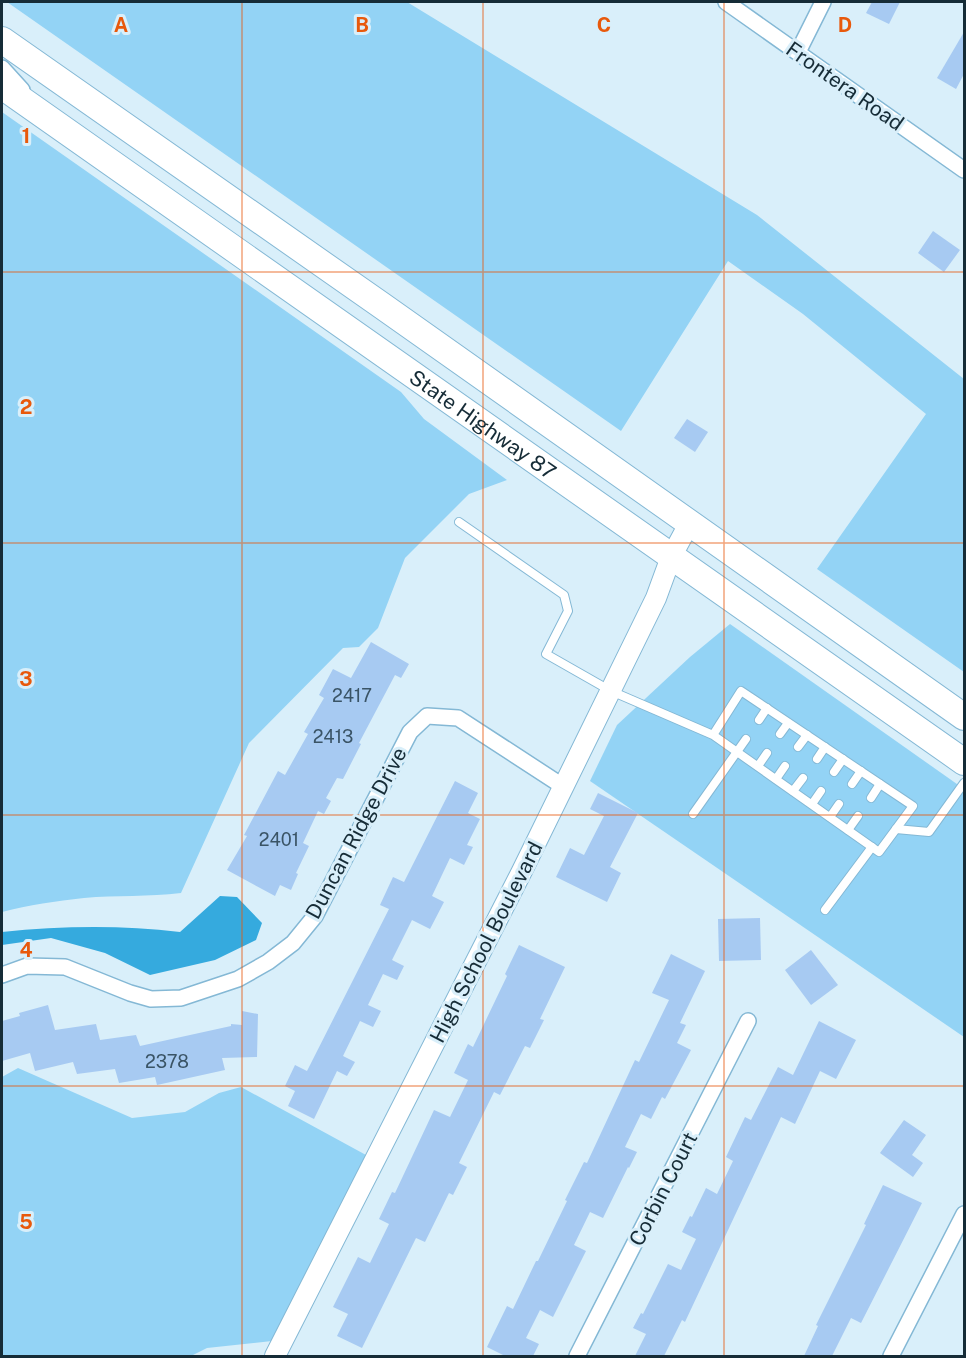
<svg xmlns="http://www.w3.org/2000/svg" width="966" height="1358" font-family="'Public Sans',sans-serif">
<rect width="100%" height="100%" fill="#d9effa"/>
<g fill="#93d3f5">
<path d="M 7,2 L 407,2 L 757,215 L 964,379 L 964,672 L 817,569 L 926,414 L 803,314 L 728,261 L 621,431 Z"/>
<path d="M 2,112 L 401,392 L 424,419 L 507,480 L 469,494 L 405,558 L 378,628 L 359,647 L 343,648 L 249,743 L 181,893 C 149,897 116,895 84,898 C 56,901 29,905 2,912 Z"/>
<path d="M 730,624 L 964,789 L 964,1037 L 590,781 L 617,725 L 690,657 Z"/>
<path d="M 18,1068 L 132,1118 L 185,1112 L 219,1093 L 241,1087 L 366,1155 L 272,1341 L 207,1348 L 191,1356 L 2,1356 L 2,1077 Z"/>
</g>
<path fill="#35aade" d="M 220,896 L 237,897 L 262,923 L 256,940 L 215,960 L 150,975 L 105,953 L 51,938 L 2,945 L 2,932 C 61,926 121,925 180,932 Z"/>
<g fill="#a7caf2">
<path d="M 872,2 L 900,2 L 889,24 L 866,13 Z"/>
<path d="M 964,32 L 964,74 L 956,89 L 937,78 Z"/>
<path d="M 933,231 L 960,250 L 944,272 L 918,253 Z"/>
<path d="M 687,419 L 708,432 L 695,452 L 674,438 Z"/>
<path d="M 371,642 L 409,664 L 401,678 L 395,675 L 359,743 L 361,744 L 343,779 L 337,778 L 326,798 L 331,801 L 324,814 L 318,811 L 303,843 L 309,846 L 296,873 L 298,874 L 291,890 L 280,885 L 275,896 L 227,870 L 247,836 L 244,835 L 278,771 L 285,775 L 308,734 L 304,732 L 324,698 L 319,695 L 333,669 L 351,678 Z"/>
<path d="M 455,781 L 478,793 L 468,813 L 480,819 L 467,845 L 473,847 L 464,865 L 450,858 L 432,896 L 444,902 L 430,929 L 412,920 L 392,960 L 404,966 L 397,980 L 383,974 L 368,1005 L 381,1011 L 373,1027 L 360,1021 L 343,1056 L 355,1062 L 347,1076 L 337,1071 L 314,1119 L 288,1106 L 295,1091 L 285,1086 L 295,1065 L 307,1071 L 389,909 L 380,905 L 393,877 L 404,882 Z"/>
<path d="M 598,793 L 638,813 L 610,867 L 621,873 L 607,902 L 556,877 L 570,848 L 584,855 L 604,816 L 590,809 Z"/>
<path d="M 760,918 L 761,960 L 719,961 L 718,919 Z"/>
<path d="M 519,945 L 565,967 L 540,1019 L 544,1020 L 530,1048 L 525,1046 L 500,1095 L 494,1092 L 459,1163 L 467,1167 L 453,1195 L 449,1193 L 425,1242 L 416,1238 L 362,1348 L 337,1336 L 348,1314 L 333,1307 L 358,1257 L 370,1263 L 389,1224 L 379,1219 L 392,1192 L 395,1193 L 434,1110 L 450,1117 L 468,1080 L 454,1073 L 468,1044 L 473,1047 L 507,976 L 505,974 Z"/>
<path d="M 811,950 L 838,985 L 811,1005 L 785,970 Z"/>
<path d="M 671,954 L 705,971 L 680,1023 L 686,1025 L 677,1043 L 691,1050 L 665,1099 L 662,1097 L 651,1119 L 641,1114 L 625,1147 L 637,1152 L 629,1168 L 628,1167 L 603,1218 L 590,1212 L 574,1245 L 586,1251 L 553,1317 L 540,1310 L 526,1338 L 539,1344 L 533,1356 L 505,1356 L 487,1347 L 507,1306 L 513,1309 L 536,1261 L 538,1261 L 567,1201 L 565,1200 L 584,1162 L 587,1163 L 635,1060 L 639,1062 L 669,1000 L 652,993 Z"/>
<path d="M 48,1005 L 55,1030 L 96,1024 L 100,1040 L 136,1035 L 140,1046 L 231,1026 L 231,1024 L 242,1025 L 242,1011 L 258,1014 L 257,1057 L 222,1058 L 225,1070 L 157,1085 L 155,1077 L 119,1083 L 115,1069 L 77,1074 L 73,1062 L 35,1071 L 30,1053 L 2,1061 L 2,1021 L 20,1016 L 19,1013 Z"/>
<path d="M 819,1021 L 856,1040 L 836,1079 L 820,1071 L 795,1124 L 781,1117 L 685,1322 L 682,1320 L 664,1356 L 635,1356 L 646,1334 L 633,1328 L 641,1313 L 643,1314 L 668,1264 L 681,1270 L 696,1239 L 682,1232 L 690,1216 L 692,1217 L 706,1188 L 717,1194 L 733,1161 L 726,1157 L 745,1117 L 751,1120 L 778,1067 L 793,1075 Z"/>
<path d="M 904,1120 L 926,1135 L 912,1155 L 923,1163 L 913,1177 L 880,1153 Z"/>
<path d="M 883,1185 L 922,1203 L 861,1323 L 851,1318 L 832,1356 L 804,1356 L 818,1326 L 816,1325 L 866,1225 L 864,1224 Z"/>
</g>
<g fill="none" stroke-linecap="round" stroke-linejoin="round">
<defs>
<g id="lane">
<path d="M 459,522 L 564,595 L 568,611 L 546,654 L 611,691 L 713,735 L 879,852 L 913,806 L 741,691 L 713,735"/>
<path d="M 759,720 L 767,708"/>
<path d="M 780,734 L 788,723"/>
<path d="M 798,747 L 807,735"/>
<path d="M 817,759 L 825,747"/>
<path d="M 758,766 L 767,753"/>
<path d="M 834,772 L 843,759"/>
<path d="M 776,779 L 785,766"/>
<path d="M 852,784 L 861,771"/>
<path d="M 793,791 L 803,778"/>
<path d="M 871,798 L 880,784"/>
<path d="M 812,804 L 821,791"/>
<path d="M 693,814 L 746,739"/>
<path d="M 830,817 L 839,804"/>
<path d="M 896,829 L 929,832 L 964,783"/>
<path d="M 848,830 L 858,816"/>
<path d="M 825,910 L 872,847"/>
</g>
<g id="street">
<path d="M 726,2 L 964,170"/>
<path d="M 798,52 L 823,2"/>
<path d="M 2,68 L 22,90"/>
<path d="M 2,975 L 27,966 L 65,967 L 130,993 L 151,999 L 181,998 L 238,979 L 268,962 L 293,943 L 315,916 L 410,732 L 427,716 L 458,718 L 564,787"/>
<path d="M 577,1356 L 748,1021"/>
<path d="M 891,1356 L 964,1214"/>
</g>
<path id="secondary" d="M 275,1356 L 522,871 L 656,598 L 671,557 L 689,524"/>
<g id="highway">
<path d="M 2,40 L 381,305 L 964,717"/>
<path id="s1" d="M 2,86 L 964,762"/>
</g>
</defs>
<use href="#lane" stroke="#84b8d5" stroke-width="10"/>
<use href="#street" stroke="#84b8d5" stroke-width="18"/>
<use href="#secondary" stroke="#84b8d5" stroke-width="22"/>
<use href="#highway" stroke="#84b8d5" stroke-width="28"/>
<use href="#lane" stroke="#fff" stroke-width="8"/>
<use href="#street" stroke="#fff" stroke-width="15"/>
<use href="#secondary" stroke="#fff" stroke-width="20"/>
<use href="#highway" stroke="#fff" stroke-width="26"/>
</g>
<path fill="none" stroke="#e8590c" stroke-width="1.5" stroke-opacity="0.55" d="M 242,2 L 242,1356M 483,2 L 483,1356M 724,2 L 724,1356M 2,272 L 964,272M 2,543 L 964,543M 2,815 L 964,815M 2,1086 L 964,1086"/>
<g text-anchor="middle" dominant-baseline="central" stroke-width="6" stroke-linejoin="round" paint-order="stroke">
<g font-size="18" fill="#3a5466">
<text x="352" y="695">2417</text>
<text x="333" y="736">2413</text>
<text x="279" y="839">2401</text>
<text x="167" y="1061">2378</text>
</g>
<g font-size="21" fill="#162c37" stroke="#d9effa">
<text transform="translate(845 86) rotate(35)">Frontera Road</text>
<text stroke="none"><textPath href="#s1" startOffset="588">State Highway 87</textPath></text>
<text transform="translate(356 833) rotate(-62)">Duncan Ridge Drive</text>
<text transform="translate(486 942) rotate(-63)">High School Boulevard</text>
<text transform="translate(663 1189) rotate(-63)">Corbin Court</text>
</g>
</g>
<g font-size="20" text-anchor="middle" font-weight="bold" fill="#e8590c" stroke="#d9effa" stroke-width="6" stroke-linejoin="round" paint-order="stroke">
<text x="121" y="32">A</text>
<text x="362" y="32">B</text>
<text x="604" y="32">C</text>
<text x="845" y="32">D</text>
<text x="26" y="143">1</text>
<text x="26" y="414">2</text>
<text x="26" y="686">3</text>
<text x="26" y="957">4</text>
<text x="26" y="1229">5</text>
</g>
<rect width="966" height="1358" fill="none" stroke="#162c37" stroke-width="6"/>
</svg>
